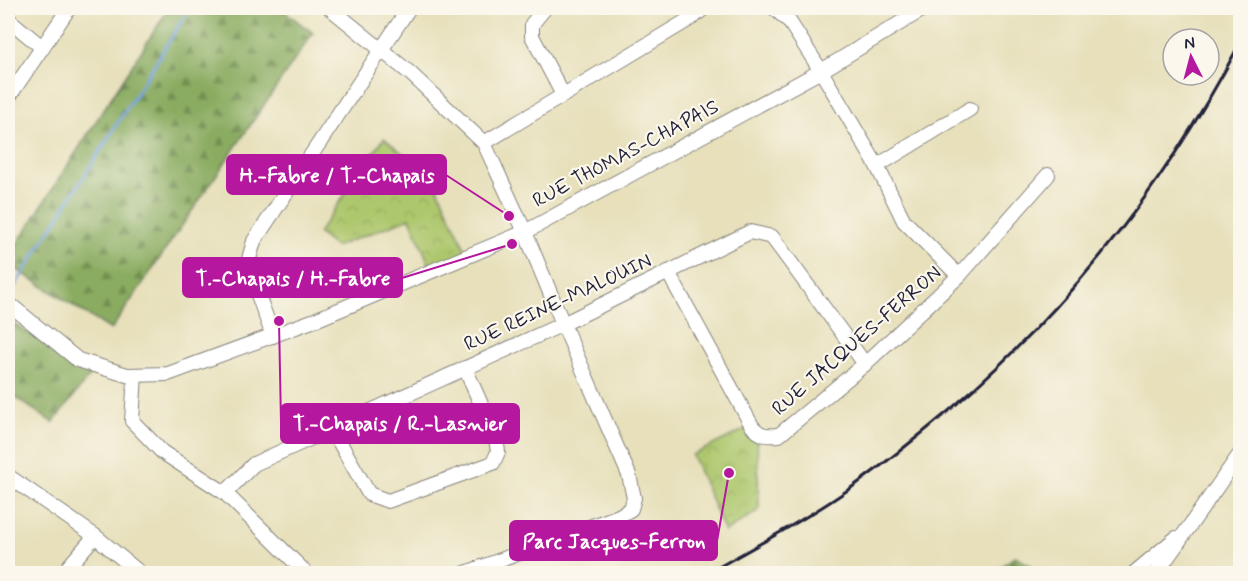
<svg xmlns="http://www.w3.org/2000/svg" width="1248" height="581" font-family="Mynerve,sans-serif">
<defs>
<pattern id="forest-firs" width="22" height="20" patternUnits="userSpaceOnUse" patternTransform="scale(1.5)"><rect width="22" height="20" fill="#8aac60"/><path d="M5 1l3.5 6h-7zM16 11l3.5 6h-7z" fill="#708c50"/></pattern>
<pattern id="park-crowns" width="20" height="18" patternUnits="userSpaceOnUse" patternTransform="scale(1.5)"><rect width="20" height="18" fill="#adc76d"/><path d="M2 6a3 3 0 1 1 6 0M12 15a3 3 0 1 1 6 0" fill="none" stroke="#95ab5f"/></pattern>
</defs>
<rect width="100%" height="100%" fill="#fbf7ec"/>
<filter id="ink" filterUnits="userSpaceOnUse"><feTurbulence type="fractalNoise" baseFrequency=".0167" numOctaves="2"/><feDisplacementMap in="SourceGraphic" scale="12" xChannelSelector="R" yChannelSelector="G"/><feConvolveMatrix kernelMatrix="1 2 1 2 8 2 1 2 1" color-interpolation-filters="sRGB"/></filter>
<filter id="wash" filterUnits="userSpaceOnUse"><feTurbulence type="fractalNoise" baseFrequency=".008" numOctaves="4" result="noise"/><feDisplacementMap in="SourceGraphic" scale="24" xChannelSelector="R" yChannelSelector="G"/><feGaussianBlur stdDeviation="1.35" result="paint"/><feColorMatrix in="noise" values="0 0 0 0 0 0 0 0 0 0 0 0 0 0 0 0 0 1.4 0 .05"/><feComposite in="paint" operator="in"/></filter>
<g filter="url(#wash)">
<rect width="100%" height="100%" fill="#e7e0bb"/>
<g fill="url(#forest-firs)" stroke="#56674e" stroke-width="1.5">
<path d="M 169,8 L 280,8 L 313,33 L 111,330 L 8,264 L 8,258 Z"/>
<path d="M 8,320 L 91,374 L 53,423 L 8,392 Z"/>
<path d="M 1016,556 L 1041,573 L 992,573 Z"/>
</g>
<g fill="url(#park-crowns)" stroke="#687454" stroke-width="1.5">
<path d="M 384,138 L 433,178 L 468,255 L 432,271 L 410,218 L 335,247 L 318,233 Z"/>
<path d="M 752,426 L 757,432 L 759,510 L 725,532 L 692,455 Z"/>
</g>
<g fill="none" stroke-linecap="round" stroke-linejoin="round">
<g stroke="#72a1db" stroke-width="3">
<path d="M 15,286 L 190,8"/>
<path d="M 8,340 L 11,342 L 8,347"/>
</g>
</g>
</g>
<g filter="url(#ink)">
<g fill="none" stroke-linecap="round" stroke-linejoin="round">
<defs>
<g id="minor">
<path d="M 330,8 L 411,74 L 484,143 L 525,232 L 563,324 L 629,475 L 634,498 L 631,509 L 619,516 L 463,574"/>
<path d="M 545,8 L 532,24 L 532,36 L 563,95"/>
<path d="M 774,8 L 789,21 L 821,71 L 877,166 L 904,221 L 959,276"/>
<path d="M 8,19 L 43,48"/>
<path d="M 8,98 L 69,8"/>
<path d="M 484,143 L 693,17 L 704,8"/>
<path d="M 877,166 L 970,109"/>
<path d="M 668,272 L 752,426 C 760,436 767,436 779,435 L 865,364 L 959,276 L 1048,175"/>
<path d="M 8,303 L 78,360 L 127,375 L 168,374 L 315,320 L 525,232 L 821,71 L 925,8"/>
<path d="M 273,336 L 250,273 L 249,259 L 254,241 L 409,8"/>
<path d="M 135,375 L 132,421 L 162,452 L 225,493 L 303,570 L 305,574"/>
<path d="M 332,429 L 369,494 L 388,501 L 493,463 L 498,452 L 496,438 L 465,368"/>
<path d="M 8,476 L 95,536 L 141,574"/>
<path d="M 225,493 L 254,464 L 563,324 L 750,232 L 772,237 L 865,364"/>
<path d="M 62,574 L 95,536"/>
<path d="M 1133,574 L 1176,538"/>
<path d="M 1156,574 L 1240,454"/>
</g>
</defs>
<use href="#minor" stroke="#84817b" stroke-width="16"/>
<use href="#minor" stroke="#fff" stroke-width="14"/>
<path stroke="#22223b" stroke-width="3" d="M 706,574 C 751,549 796,525 839,496 C 868,477 895,455 922,433 C 1057,324 1159,196 1240,43"/>
</g>
</g>
<g text-anchor="middle" dominant-baseline="central" stroke-width="4.5" stroke-linejoin="round" paint-order="stroke">
<g font-size="20" fill="#22223b" stroke="#fbf7ec">
<text transform="translate(626 154) rotate(-28)">RUE THOMAS-CHAPAIS</text>
<text transform="translate(558 303) rotate(-25)">RUE REINE-MALOUIN</text>
<text transform="translate(857 341) rotate(-41)">RUE JACQUES-FERRON</text>
</g>
</g>
<path fill="none" stroke="#b5179e" stroke-width="2" d="M509 216L446 175M512 244L402 278M279 321L281 423M729 473L717 541"/>
<g fill="#b5179e" stroke="#fbf7ec" stroke-width="2">
<circle cx="509" cy="216" r="6"/>
<circle cx="512" cy="244" r="6"/>
<circle cx="279" cy="321" r="6"/>
<circle cx="729" cy="473" r="6"/>
</g>
<g fill="#b5179e" stroke="#b5179e" stroke-width="2">
<rect x="227" y="155" width="219" height="39" rx="6"/>
<rect x="183" y="258" width="219" height="39" rx="6"/>
<rect x="281" y="404" width="238" height="39" rx="6"/>
<rect x="510" y="521" width="207" height="39" rx="6"/>
</g>
<g font-size="21" text-anchor="middle" font-weight="bold" fill="#fff">
<text x="337" y="182">H.-Fabre / T.-Chapais</text>
<text x="293" y="285">T.-Chapais / H.-Fabre</text>
<text x="400" y="430">T.-Chapais / R.-Lasnier</text>
<text x="614" y="548">Parc Jacques-Ferron</text>
</g>
<rect width="1248" height="581" fill="none" stroke="#fbf7ec" stroke-width="30"/>
<g transform="translate(1191 57) rotate(354)"><circle r="28" fill="#fbf7ec" stroke="#a4a2a5" stroke-width="1.5"/>
<path d="M0-4.5L10 22L0 15L-10 22Z" fill="#b5179e"/>
<text y="-9" font-size="16" font-weight="bold" text-anchor="middle" fill="#22223b">N</text>
</g>
</svg>
